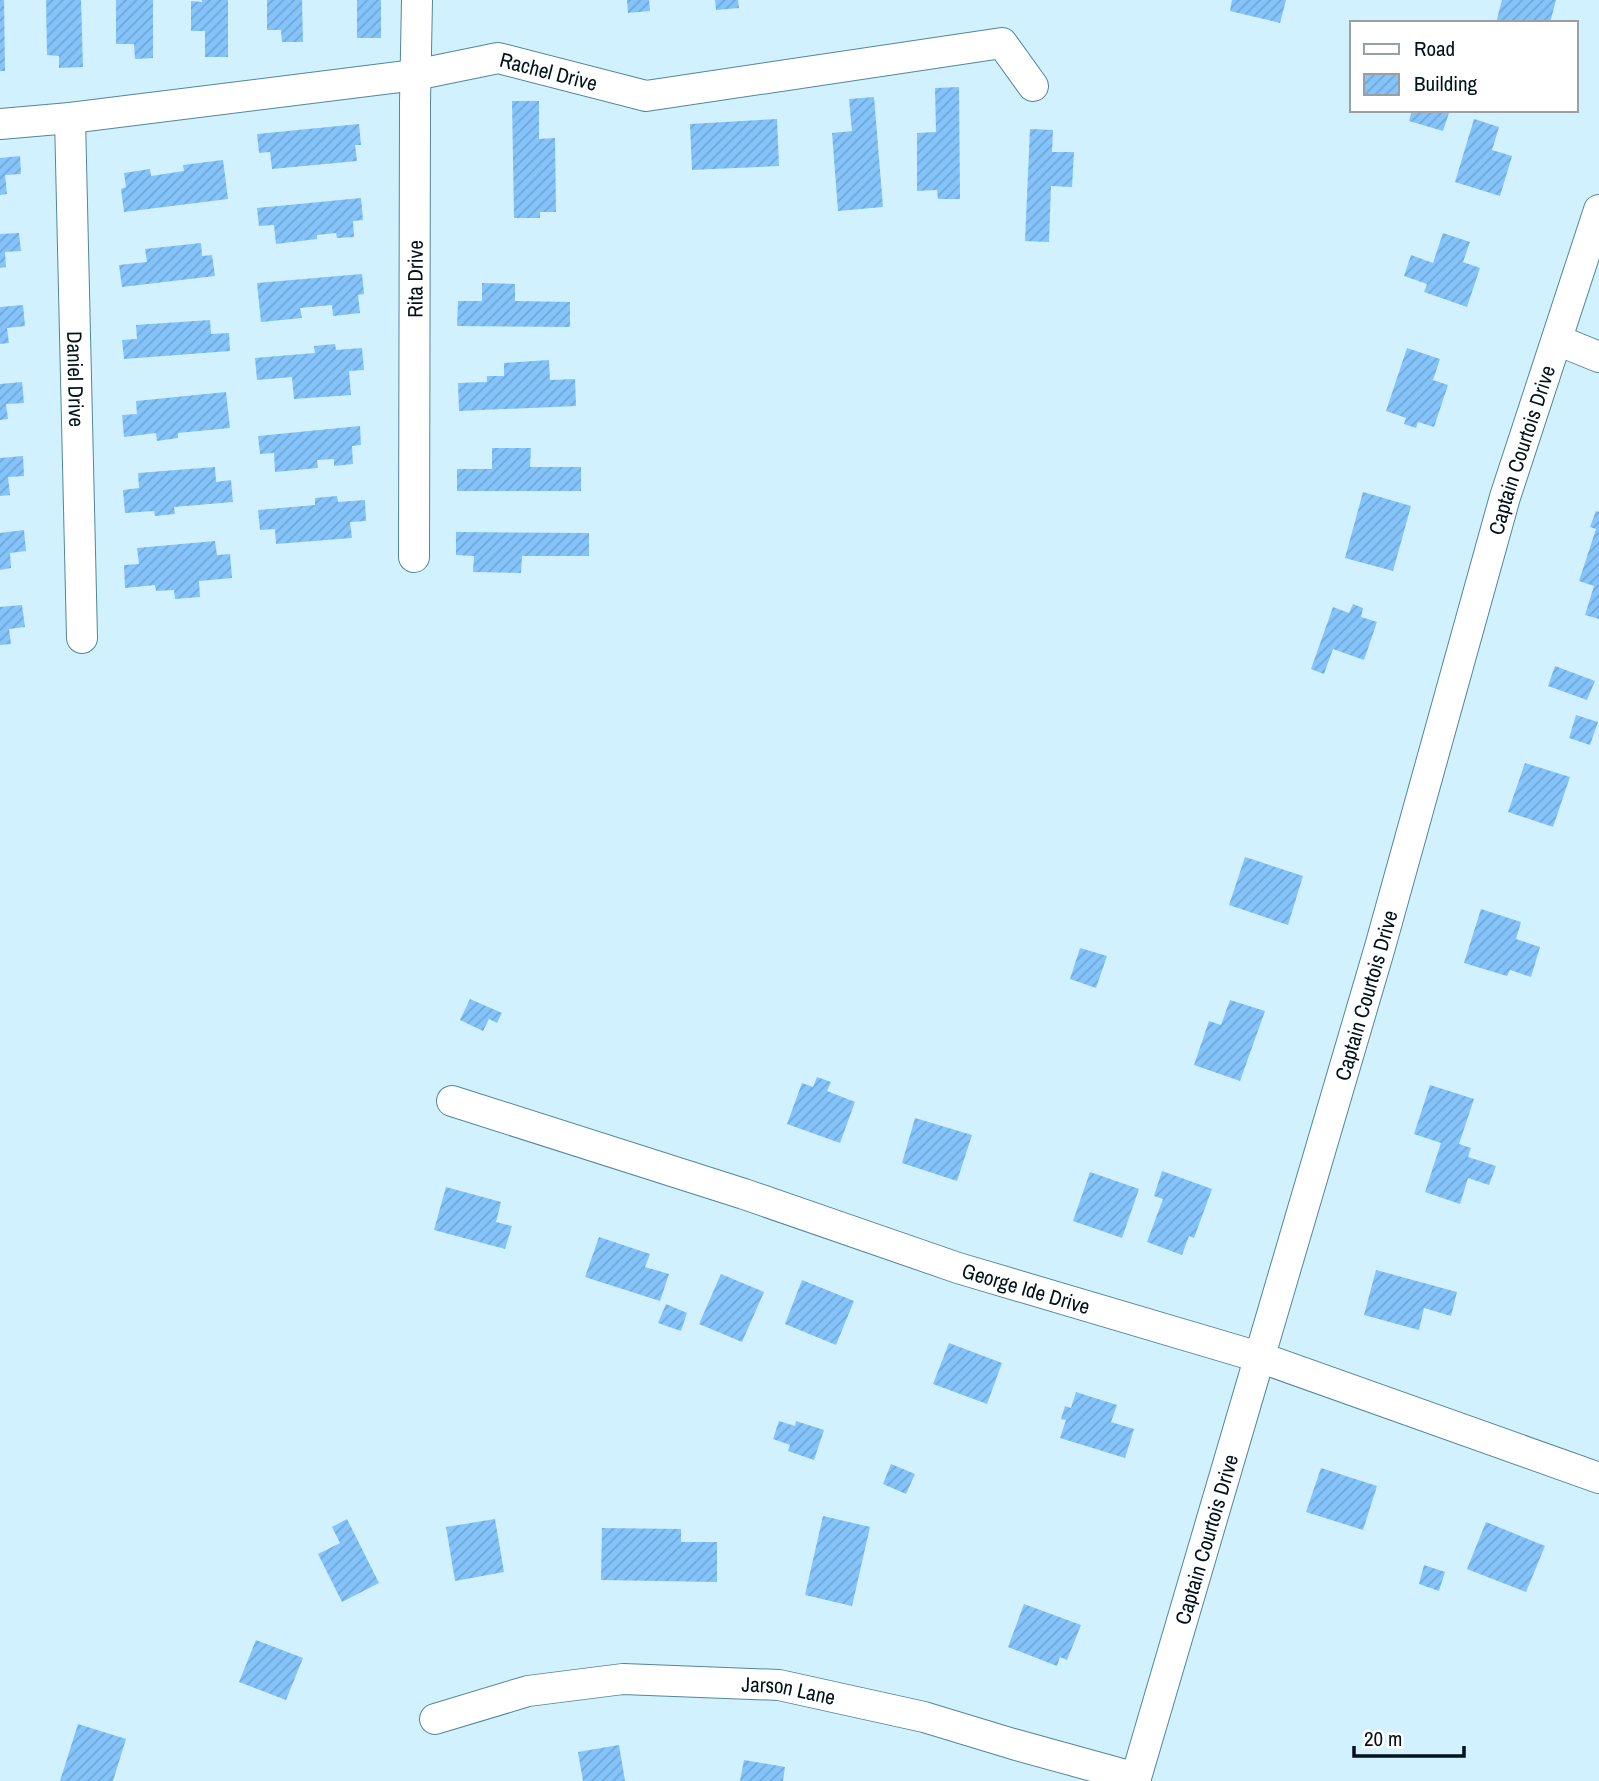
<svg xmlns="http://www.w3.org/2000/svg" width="1599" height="1781" font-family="'Archivo Narrow',sans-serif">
<defs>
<pattern id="building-hatch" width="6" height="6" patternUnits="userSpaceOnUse" patternTransform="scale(1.75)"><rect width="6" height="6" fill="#85c4fa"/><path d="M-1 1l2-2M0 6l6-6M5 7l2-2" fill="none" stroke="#71a7d6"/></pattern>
</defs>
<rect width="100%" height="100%" fill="#d1f1ff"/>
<g fill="url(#building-hatch)">
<path d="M 0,0 L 4,0 L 5,71 L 0,71 Z"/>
<path d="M 46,0 L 81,0 L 83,67 L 59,68 L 59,56 L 47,55 Z"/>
<path d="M 116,0 L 153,0 L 153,58 L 135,59 L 134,44 L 116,44 Z"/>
<path d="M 202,0 L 228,0 L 228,57 L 205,57 L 205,31 L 191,31 L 191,1 L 202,2 Z"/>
<path d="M 267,0 L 302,0 L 303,42 L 282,42 L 281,30 L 267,30 Z"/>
<rect x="357" y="0" width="24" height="38"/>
<path d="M 627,0 L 649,0 L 650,11 L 628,13 Z"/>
<path d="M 715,0 L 738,0 L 739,8 L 716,10 Z"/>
<path d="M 1232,0 L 1286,0 L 1280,23 L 1230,11 Z"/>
<path d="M 1502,0 L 1556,0 L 1550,23 L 1496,23 Z"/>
<path d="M 959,87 L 960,199 L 938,199 L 937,190 L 917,191 L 917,133 L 936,132 L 935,88 Z"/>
<path d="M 874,97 L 883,207 L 838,211 L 832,133 L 852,131 L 849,99 Z"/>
<path d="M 512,101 L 539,101 L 539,139 L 555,138 L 556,212 L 540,212 L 540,218 L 514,218 Z"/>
<path d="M 1412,110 L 1450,110 L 1443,131 L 1409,121 Z"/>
<path d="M 777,119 L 779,166 L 692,170 L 690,124 Z"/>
<path d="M 1474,119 L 1499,127 L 1492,150 L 1512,156 L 1500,196 L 1455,182 Z"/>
<path d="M 359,124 L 361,145 L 355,145 L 357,161 L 272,169 L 270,152 L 259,153 L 257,134 Z"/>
<path d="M 1030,129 L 1053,130 L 1052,152 L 1074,152 L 1072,187 L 1051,186 L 1049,242 L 1025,241 Z"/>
<path d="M 20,156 L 21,174 L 5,175 L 7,194 L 0,195 L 0,158 Z"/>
<path d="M 223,160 L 228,199 L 124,212 L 121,189 L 126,187 L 124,173 L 150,169 L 151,176 L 184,171 L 183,165 Z"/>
<path d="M 361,198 L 363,220 L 353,221 L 354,237 L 337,238 L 336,233 L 317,235 L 317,239 L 276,244 L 274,225 L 259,226 L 257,208 Z"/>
<path d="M 19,233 L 21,251 L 5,252 L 6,267 L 0,268 L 0,234 Z"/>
<path d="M 1443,233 L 1470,242 L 1463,262 L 1480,268 L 1467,307 L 1424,292 L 1427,284 L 1404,276 L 1411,255 L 1433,263 Z"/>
<path d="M 201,243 L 202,256 L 212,255 L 215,276 L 122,287 L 119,265 L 147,262 L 145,249 Z"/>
<path d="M 362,274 L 364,294 L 358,295 L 360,313 L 333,316 L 332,305 L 300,308 L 302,318 L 261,322 L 257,283 Z"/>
<path d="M 482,283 L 515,284 L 515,301 L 570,302 L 570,327 L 457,326 L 458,301 L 482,301 Z"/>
<path d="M 23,305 L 25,326 L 7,328 L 9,343 L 0,344 L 0,307 Z"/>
<path d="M 210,320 L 211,334 L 229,333 L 230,351 L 124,359 L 122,340 L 137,339 L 136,325 Z"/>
<path d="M 335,344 L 336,350 L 362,348 L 364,370 L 349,371 L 351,395 L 294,399 L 292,377 L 257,380 L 255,358 L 315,353 L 314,346 Z"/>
<path d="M 1407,348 L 1440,359 L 1433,380 L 1448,385 L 1434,427 L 1418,422 L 1416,428 L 1404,424 L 1406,418 L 1386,411 Z"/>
<path d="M 549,360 L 550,380 L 575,379 L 576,406 L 459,411 L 458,383 L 487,382 L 487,376 L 504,376 L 504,363 Z"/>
<path d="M 22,382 L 24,403 L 6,404 L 8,419 L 0,420 L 0,384 Z"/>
<path d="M 226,392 L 230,428 L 178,433 L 178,438 L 157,441 L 156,433 L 124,437 L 122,415 L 137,414 L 136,401 Z"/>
<path d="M 360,426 L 361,445 L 352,446 L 353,464 L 334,466 L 334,459 L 317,460 L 318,468 L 275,472 L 274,453 L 260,454 L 258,436 Z"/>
<path d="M 492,448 L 531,448 L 530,467 L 581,467 L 581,491 L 457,491 L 457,469 L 492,469 Z"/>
<path d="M 23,456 L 24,476 L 8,477 L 10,495 L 0,496 L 0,458 Z"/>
<path d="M 215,467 L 216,482 L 231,480 L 233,502 L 174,507 L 175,514 L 155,516 L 154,511 L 125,513 L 123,490 L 139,488 L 138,473 Z"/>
<path d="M 1363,492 L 1411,506 L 1393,571 L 1345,558 Z"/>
<path d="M 337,496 L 338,502 L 365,500 L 366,521 L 350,522 L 352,538 L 276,544 L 275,529 L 260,530 L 258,510 L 315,505 L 315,498 Z"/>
<path d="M 1596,511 L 1599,512 L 1599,619 L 1585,615 L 1594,586 L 1579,581 L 1596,529 L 1590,527 Z"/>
<path d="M 24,530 L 26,551 L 10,553 L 11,568 L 0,570 L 0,533 Z"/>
<path d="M 456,532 L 589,533 L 589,556 L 522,556 L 521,573 L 473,572 L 474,556 L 456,555 Z"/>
<path d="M 215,541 L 217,555 L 230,554 L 232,578 L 199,581 L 200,597 L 175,599 L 174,590 L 156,591 L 155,585 L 125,588 L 124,565 L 139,564 L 137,548 Z"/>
<path d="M 1353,604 L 1363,608 L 1361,617 L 1377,622 L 1364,660 L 1333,649 L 1324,674 L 1311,669 L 1333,607 L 1349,613 Z"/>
<path d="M 22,605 L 25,627 L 9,629 L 11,644 L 0,645 L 0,607 Z"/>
<path d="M 1555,666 L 1595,681 L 1587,700 L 1548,686 Z"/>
<path d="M 1576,715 L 1598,722 L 1590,745 L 1569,738 Z"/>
<path d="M 1525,763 L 1570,777 L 1553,827 L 1508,812 Z"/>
<path d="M 1245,857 L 1303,876 L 1288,925 L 1229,905 Z"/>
<path d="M 1481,909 L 1521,922 L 1516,939 L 1540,947 L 1531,977 L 1510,970 L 1507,976 L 1464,963 Z"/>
<path d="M 1080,948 L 1107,956 L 1096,988 L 1070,979 Z"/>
<path d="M 470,999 L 502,1013 L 497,1023 L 489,1019 L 483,1031 L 460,1020 Z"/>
<path d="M 1230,1000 L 1265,1011 L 1240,1081 L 1194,1065 L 1209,1021 L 1221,1025 Z"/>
<path d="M 817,1077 L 831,1082 L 827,1091 L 855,1102 L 840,1143 L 787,1124 L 802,1083 L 813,1087 Z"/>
<path d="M 1430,1085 L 1474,1099 L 1459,1144 L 1471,1148 L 1468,1157 L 1496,1166 L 1489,1185 L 1468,1178 L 1460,1204 L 1425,1192 L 1441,1143 L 1414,1134 Z"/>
<path d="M 915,1118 L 972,1135 L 957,1181 L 902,1163 Z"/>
<path d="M 1162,1171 L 1212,1189 L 1194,1238 L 1189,1236 L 1182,1255 L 1147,1242 L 1163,1199 L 1154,1196 Z"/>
<path d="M 1090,1172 L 1139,1189 L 1122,1238 L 1073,1221 Z"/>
<path d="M 446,1187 L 501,1202 L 496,1222 L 512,1226 L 505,1249 L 434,1230 Z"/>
<path d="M 599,1237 L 650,1254 L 645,1267 L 669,1274 L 660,1301 L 585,1277 Z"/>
<path d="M 1376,1270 L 1457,1292 L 1451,1316 L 1424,1308 L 1419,1330 L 1364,1315 Z"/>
<path d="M 721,1274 L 764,1292 L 742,1342 L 699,1324 Z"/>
<path d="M 802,1280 L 854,1301 L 836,1345 L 785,1324 Z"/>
<path d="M 666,1304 L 687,1313 L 681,1331 L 658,1323 Z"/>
<path d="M 949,1343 L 1002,1363 L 987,1404 L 933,1384 Z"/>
<path d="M 1076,1392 L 1117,1405 L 1111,1422 L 1134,1429 L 1125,1458 L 1060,1438 L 1066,1420 L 1061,1419 L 1065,1406 L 1071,1408 Z"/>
<path d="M 779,1421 L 795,1426 L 796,1421 L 824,1430 L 814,1460 L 788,1451 L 790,1445 L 773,1439 Z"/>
<path d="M 891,1464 L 915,1474 L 906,1494 L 883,1484 Z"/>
<path d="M 1321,1468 L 1377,1486 L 1363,1530 L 1306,1512 Z"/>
<path d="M 823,1516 L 870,1527 L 852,1606 L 805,1595 Z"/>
<path d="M 347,1519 L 379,1583 L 342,1602 L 318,1554 L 340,1543 L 332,1527 Z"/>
<path d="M 495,1519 L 504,1572 L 455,1581 L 446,1527 Z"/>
<path d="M 1486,1522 L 1545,1546 L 1526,1592 L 1467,1569 Z"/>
<path d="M 602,1528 L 681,1529 L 681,1542 L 717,1542 L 717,1582 L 601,1580 Z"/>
<path d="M 1424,1565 L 1445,1572 L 1439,1591 L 1419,1584 Z"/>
<path d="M 1024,1604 L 1081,1625 L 1067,1660 L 1060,1657 L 1057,1666 L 1008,1647 Z"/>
<path d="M 256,1640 L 303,1658 L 286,1700 L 239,1682 Z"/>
<path d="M 78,1724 L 126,1739 L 113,1781 L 60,1781 Z"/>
<path d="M 619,1745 L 625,1781 L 583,1781 L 578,1752 Z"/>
<path d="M 744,1760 L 785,1767 L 783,1781 L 740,1781 Z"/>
</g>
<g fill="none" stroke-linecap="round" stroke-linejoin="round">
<defs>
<g id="street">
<path id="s1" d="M 70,118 L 82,638"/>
<path id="s2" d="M 0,124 L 70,118 L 415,75 L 498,58 L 646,96 L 1002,43 L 1033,86"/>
<path d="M 1557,340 L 1599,357"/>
<path id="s3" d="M 414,557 L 415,103 L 417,0"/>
<path id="s4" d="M 452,1101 L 744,1194 L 958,1268 L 1259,1357 L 1599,1478"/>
<path id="s5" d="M 435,1719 L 528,1691 L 623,1679 L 779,1685 L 924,1717 L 1013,1744 L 1136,1778"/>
<path id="s6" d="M 1135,1781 L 1380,947 L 1505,497 L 1599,210"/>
</g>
</defs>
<use href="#street" stroke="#52869b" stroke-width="32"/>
<use href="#street" stroke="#fff" stroke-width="30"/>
</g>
<g text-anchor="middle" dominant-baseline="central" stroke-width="5" stroke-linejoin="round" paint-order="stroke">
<g font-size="21" fill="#00121a" stroke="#fff">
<text stroke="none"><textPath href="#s2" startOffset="555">Rachel Drive</textPath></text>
<text stroke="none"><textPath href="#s3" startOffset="278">Rita Drive</textPath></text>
<text stroke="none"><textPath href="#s1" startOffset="261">Daniel Drive</textPath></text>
<text stroke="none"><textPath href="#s6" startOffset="1386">Captain Courtois Drive</textPath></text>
<text stroke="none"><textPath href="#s6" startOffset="819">Captain Courtois Drive</textPath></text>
<text stroke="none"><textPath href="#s4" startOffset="604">George Ide Drive</textPath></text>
<text stroke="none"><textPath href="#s6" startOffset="252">Captain Courtois Drive</textPath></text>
<text stroke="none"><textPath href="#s5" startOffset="359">Jarson Lane</textPath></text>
</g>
</g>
<rect x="1350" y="21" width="228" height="91" fill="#ffffff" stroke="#99a0a3" stroke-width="2"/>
<rect x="1364" y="44" width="35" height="10" fill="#ffffff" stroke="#99a0a3" stroke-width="2"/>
<text x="1414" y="56" font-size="21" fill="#00121a">Road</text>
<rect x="1364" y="74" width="35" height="21" fill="url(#building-hatch)" stroke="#99a0a3" stroke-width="2"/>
<text x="1414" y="91" font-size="21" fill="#00121a">Building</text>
<path d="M1354 1746v10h110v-10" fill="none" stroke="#00121a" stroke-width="3.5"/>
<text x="1364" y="1746" font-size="21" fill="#00121a" stroke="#ffffff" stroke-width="5" paint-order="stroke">20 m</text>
</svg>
